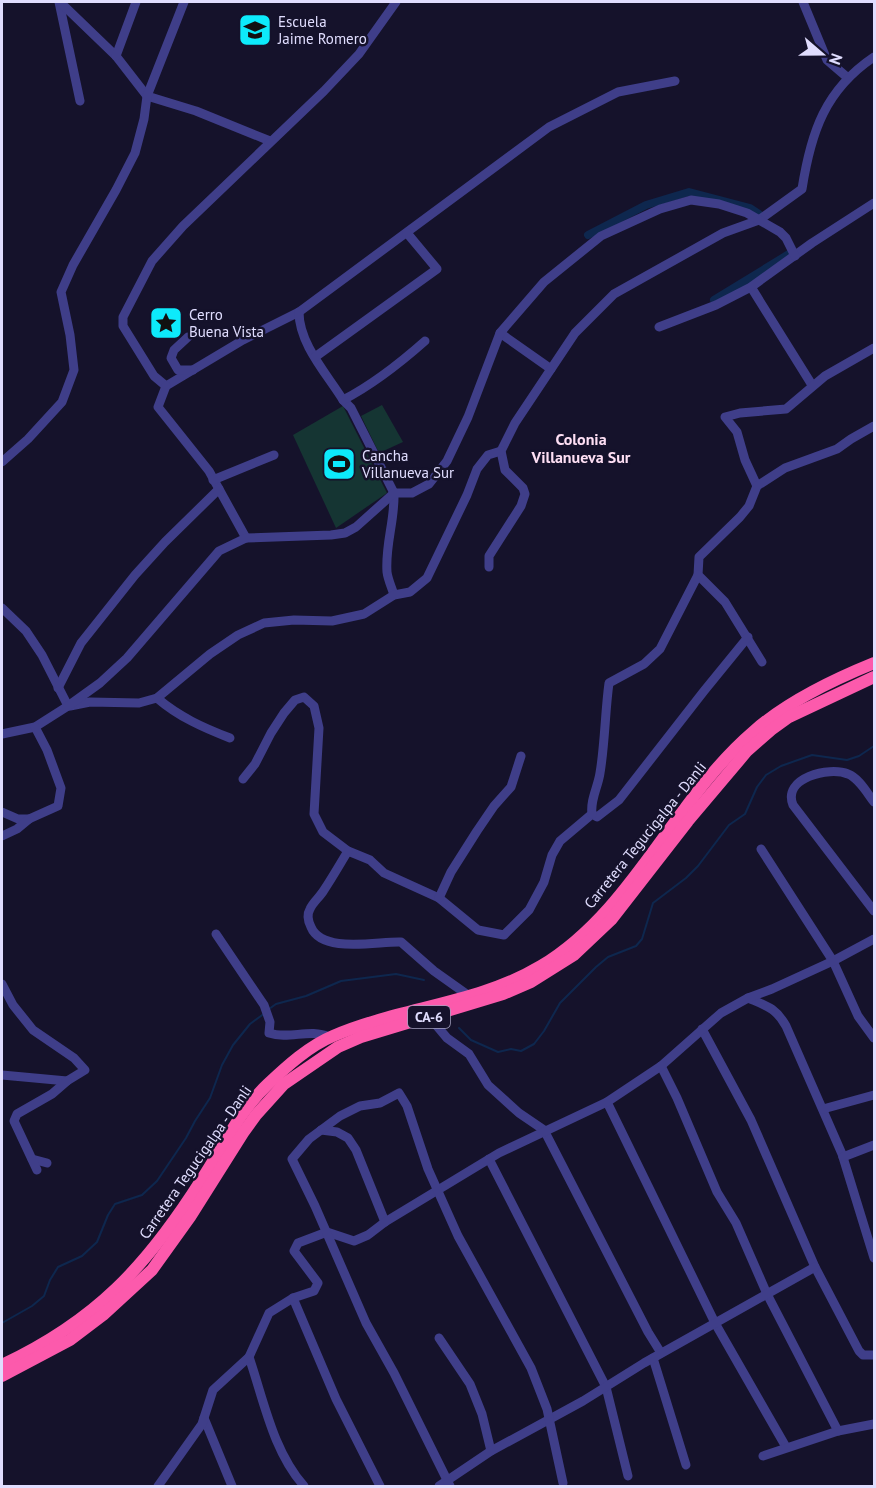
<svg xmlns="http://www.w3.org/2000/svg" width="876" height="1488" font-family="'PT Sans',sans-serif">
<rect width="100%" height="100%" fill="#15122b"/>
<g fill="#153533">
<path d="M 382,405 L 403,442 L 379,453 L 361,416 Z"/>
<path d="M 343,406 L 387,493 L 336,528 L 293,435 Z"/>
</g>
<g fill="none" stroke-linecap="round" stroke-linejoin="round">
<g stroke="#0e274e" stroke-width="2">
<path d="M 269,1009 L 276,1004 L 306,996 L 341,981 L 396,974 L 424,980"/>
<path d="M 459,1028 L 471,1040 L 498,1052 L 511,1049 L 521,1051 L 534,1044 L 544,1031 L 560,1003 L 596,967 L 608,957 L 636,946 L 642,939 L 653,903 L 686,878 L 698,866 L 729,825 L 745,814 L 757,787 L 766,775 L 781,766 L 812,755 L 847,760 L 859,756 L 874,746"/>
<path d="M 2,1323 L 32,1306 L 44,1296 L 50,1280 L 58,1267 L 82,1256 L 97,1242 L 108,1215 L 115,1204 L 142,1195 L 157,1181 L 186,1138 L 195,1121 L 210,1098 L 222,1065 L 233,1045 L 250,1024 L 265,1013"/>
</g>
<g stroke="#0e274e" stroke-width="8">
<path d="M 588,235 L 646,205 L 689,192 L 750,208 L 759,214"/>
<path d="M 714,300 L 789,254"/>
</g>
<g stroke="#3f3e89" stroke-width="9">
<path d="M 59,2 L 80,101"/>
<path d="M 60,2 L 116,56 L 147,96 L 196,111 L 270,141"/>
<path d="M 396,2 L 359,54 L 324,91 L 183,226 L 152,261 L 123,317 L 123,326 L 154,376 L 166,386 L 243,340 L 299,312 L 549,127 L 618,92 L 675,81"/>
<path d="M 803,2 L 827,60 L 848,78"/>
<path d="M 116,56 L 136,2"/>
<path d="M 751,287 L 812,385"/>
<path d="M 299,312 C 299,344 327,374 343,400 L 351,408 L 394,493 C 395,520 385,545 387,572 C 388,580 392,588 394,595"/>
<path d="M 659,327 L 716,305 L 751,287 L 812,243 L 874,203"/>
<path d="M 500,333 L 551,369"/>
<path d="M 188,337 L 174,350 L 171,358 L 178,370 L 193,370"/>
<path d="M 315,357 L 437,269 L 407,233"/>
<path d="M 166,386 L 158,407 L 209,471 L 246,538"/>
<path d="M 343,400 C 374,384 399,364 425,341"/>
<path d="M 2,462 L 28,439 L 62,402 L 74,370 L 70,335 L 61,292 L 73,265 L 116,190 L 135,153 L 144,119 L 147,96 L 184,2"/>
<path d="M 213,480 L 274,455"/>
<path d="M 757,486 L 745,460 L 737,432 L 725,417 L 740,413 L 786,409 L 825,376 L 874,348"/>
<path d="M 489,567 L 489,556 L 521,506 L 525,494 L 523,488 L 505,470 L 501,451 L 515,423 L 575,333 L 614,294 L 723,233 L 759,220 L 802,189 C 811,132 825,90 874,57"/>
<path d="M 2,608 L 26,631 L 42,655 L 68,706"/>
<path d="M 762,662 L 725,602 L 698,575 L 699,557 L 740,517 L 749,506 L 757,486 L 785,468 L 837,449 L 851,439 L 874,426"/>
<path d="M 58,688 L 81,643 L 135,575 L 165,542 L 219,489"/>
<path d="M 157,698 C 179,717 204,728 230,738"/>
<path d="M 70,706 L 90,702 L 139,703 L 157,698 L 210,654 L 238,635 L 264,623 L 294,620 L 332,621 L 364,614 L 394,595 L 410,592 L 427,578 L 467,495 L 477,469 L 488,455 L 501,451"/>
<path d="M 2,734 L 35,727 L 68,706 L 100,683 L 127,658 L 219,551 L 246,538 L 331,535 L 345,533 L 356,527 L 394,493 L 412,493 L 429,484 L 447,461 L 468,417 L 500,333 L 544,282 L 601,236 L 660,209 L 691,200 L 719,204 L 747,213 L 780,232 L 786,238 L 795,256"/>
<path d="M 243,779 L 255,764 L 271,733 L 284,713 L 295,700 L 304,697 L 314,706 L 319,728 L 314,814 L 323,832 L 348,851 L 370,860 L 384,873 L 439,898 L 478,930 L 504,935 L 529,910 L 544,882 L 552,855 L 560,841 L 592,814 L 597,817 L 619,800 L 704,691 L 748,637"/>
<path d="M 874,802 C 867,793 859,778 848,774 C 829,766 782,778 793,805 L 874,911"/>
<path d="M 2,812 L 18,819 L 29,819"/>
<path d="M 592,814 C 590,800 598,787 600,773 C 605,743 605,712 609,683 L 644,664 L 660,649 L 698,575"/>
<path d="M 2,836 L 17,829 L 29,819 L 58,806 L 61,788 L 47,750 L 35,727"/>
<path d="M 761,849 L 833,961 L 858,1016 L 874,1038"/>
<path d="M 348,851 C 340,864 332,878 324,890 C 320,897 313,902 310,909 C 307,914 308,921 311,927 C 322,954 378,941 401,942 L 434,971 L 472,998"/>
<path d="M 439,898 L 451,872 L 477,831 L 494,806 L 511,787 L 521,756"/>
<path d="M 216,934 L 264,1005 L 270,1022 L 269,1033 C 289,1040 310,1028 329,1037"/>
<path d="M 2,984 L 13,1005 L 33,1030 L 74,1058 L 85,1070 L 67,1081 L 2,1075"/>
<path d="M 748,998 C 767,1006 776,1008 786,1026 L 842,1154 L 874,1258"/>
<path d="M 426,1013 L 447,1038 L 469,1054 L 488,1085 L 519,1113 L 544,1130 L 648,1332 L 661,1353"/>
<path d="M 702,1029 L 751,1120 L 815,1267 L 859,1351 L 863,1355 L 874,1355"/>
<path d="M 661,1066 L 677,1098 L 717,1192 L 736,1223 L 767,1294 L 838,1431"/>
<path d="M 607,1102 L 715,1323 L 786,1447"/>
<path d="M 823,1109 L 874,1095"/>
<path d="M 321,1130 L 337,1132 L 348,1138 L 356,1150 L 385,1222"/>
<path d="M 843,1157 L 874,1145"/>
<path d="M 32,1159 L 47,1163"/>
<path d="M 489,1159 L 606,1387 L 628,1476"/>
<path d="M 37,1170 L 14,1121 L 17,1114 L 52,1094 L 67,1081"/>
<path d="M 293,1298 L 336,1399 L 380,1486"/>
<path d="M 439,1338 L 470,1384 L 482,1414 L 491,1451"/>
<path d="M 249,1357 C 264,1401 273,1451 304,1486"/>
<path d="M 653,1358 L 686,1465"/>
<path d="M 204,1418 L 232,1486"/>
<path d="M 763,1456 L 838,1431 L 874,1424"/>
<path d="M 158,1486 L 202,1424 L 213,1390 L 249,1357 L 269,1313 L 293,1298 L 314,1291 L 318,1283 L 294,1251 L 298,1243 L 327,1232 L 354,1241 L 368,1235 L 385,1222 L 499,1153 L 607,1102 L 661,1066 L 721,1013 L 748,998 L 772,989 L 833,961 L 874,939"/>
<path d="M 439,1486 L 491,1451 L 583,1401 L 644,1363 L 815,1267"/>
<path d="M 450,1486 L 394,1373 L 366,1323 L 315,1206 L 292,1159 L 309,1139 L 340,1116 L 360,1106 L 380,1103 L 399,1093 L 407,1106 L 428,1169 L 458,1236 L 531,1368 L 547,1409 L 563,1483"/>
</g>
<g stroke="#fc5aac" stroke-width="12">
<path d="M 2,1365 C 96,1321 147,1266 202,1179 C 223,1147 240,1110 268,1084 C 287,1066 309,1046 333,1036 C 400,1007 478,1004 541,966 C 633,911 674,799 754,731 C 788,701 832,680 874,663"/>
<path d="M 2,1376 L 70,1340 L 103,1315 L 152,1270 L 190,1217 L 243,1133 L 256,1115 L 284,1084 L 338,1047 L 361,1037 L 503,994 L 531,982 L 574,955 L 611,920 L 688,821 L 747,751 L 771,730 L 789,717 L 874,677"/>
</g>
</g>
<defs>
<symbol id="school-square" viewBox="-11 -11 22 22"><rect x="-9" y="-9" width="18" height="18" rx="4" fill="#0deafb" stroke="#15122b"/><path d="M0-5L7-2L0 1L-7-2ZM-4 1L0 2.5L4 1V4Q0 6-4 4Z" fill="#111"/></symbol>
<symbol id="sight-square" viewBox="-11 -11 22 22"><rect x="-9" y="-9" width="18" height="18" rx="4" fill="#0deafb" stroke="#15122b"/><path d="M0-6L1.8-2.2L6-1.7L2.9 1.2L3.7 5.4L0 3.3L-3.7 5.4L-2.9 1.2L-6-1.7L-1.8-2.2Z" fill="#111"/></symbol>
<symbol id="stadium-square" viewBox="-11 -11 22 22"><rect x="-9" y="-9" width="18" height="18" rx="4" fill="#0deafb" stroke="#15122b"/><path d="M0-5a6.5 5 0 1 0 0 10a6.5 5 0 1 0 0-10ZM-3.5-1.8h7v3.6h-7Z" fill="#111"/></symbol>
</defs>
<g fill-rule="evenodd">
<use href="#school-square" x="236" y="11" width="38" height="38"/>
<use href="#sight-square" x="147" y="304" width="38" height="38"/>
<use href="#stadium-square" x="320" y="445" width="38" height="38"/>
</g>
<g text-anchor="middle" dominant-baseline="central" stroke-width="5" stroke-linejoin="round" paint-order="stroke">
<rect fill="#15122b" stroke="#a3a0bf" stroke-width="1.5" x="408" y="1006" width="42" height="22" rx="4.5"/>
<g font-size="14" font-weight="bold" fill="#e0ddfe">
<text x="429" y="1017">CA-6</text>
</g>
<g font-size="15" fill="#e0ddfe" stroke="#15122b" text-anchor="start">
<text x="278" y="21">Escuela<tspan x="278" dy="17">Jaime Romero</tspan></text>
<text x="189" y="314">Cerro<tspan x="189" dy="17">Buena Vista</tspan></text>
<text x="362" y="455">Cancha<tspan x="362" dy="17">Villanueva Sur</tspan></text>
</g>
<g font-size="15" fill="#e0ddfe" stroke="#15122b">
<text transform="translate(645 835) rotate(-51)">Carretera Tegucigalpa - Danli</text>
<text transform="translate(195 1162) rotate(-55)">Carretera Tegucigalpa - Danli</text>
</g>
<g font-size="16" font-weight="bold" fill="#fedff4" stroke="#15122b">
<text x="581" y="439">Colonia<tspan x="581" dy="18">Villanueva Sur</tspan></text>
</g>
</g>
<rect width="876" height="1488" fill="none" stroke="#e0ddfe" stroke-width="6"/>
<g transform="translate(822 54) rotate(110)" stroke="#15122b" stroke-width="4.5" paint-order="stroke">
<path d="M0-4.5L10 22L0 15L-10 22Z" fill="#e0ddfe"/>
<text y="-9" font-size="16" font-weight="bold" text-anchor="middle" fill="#e0ddfe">N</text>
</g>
</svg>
